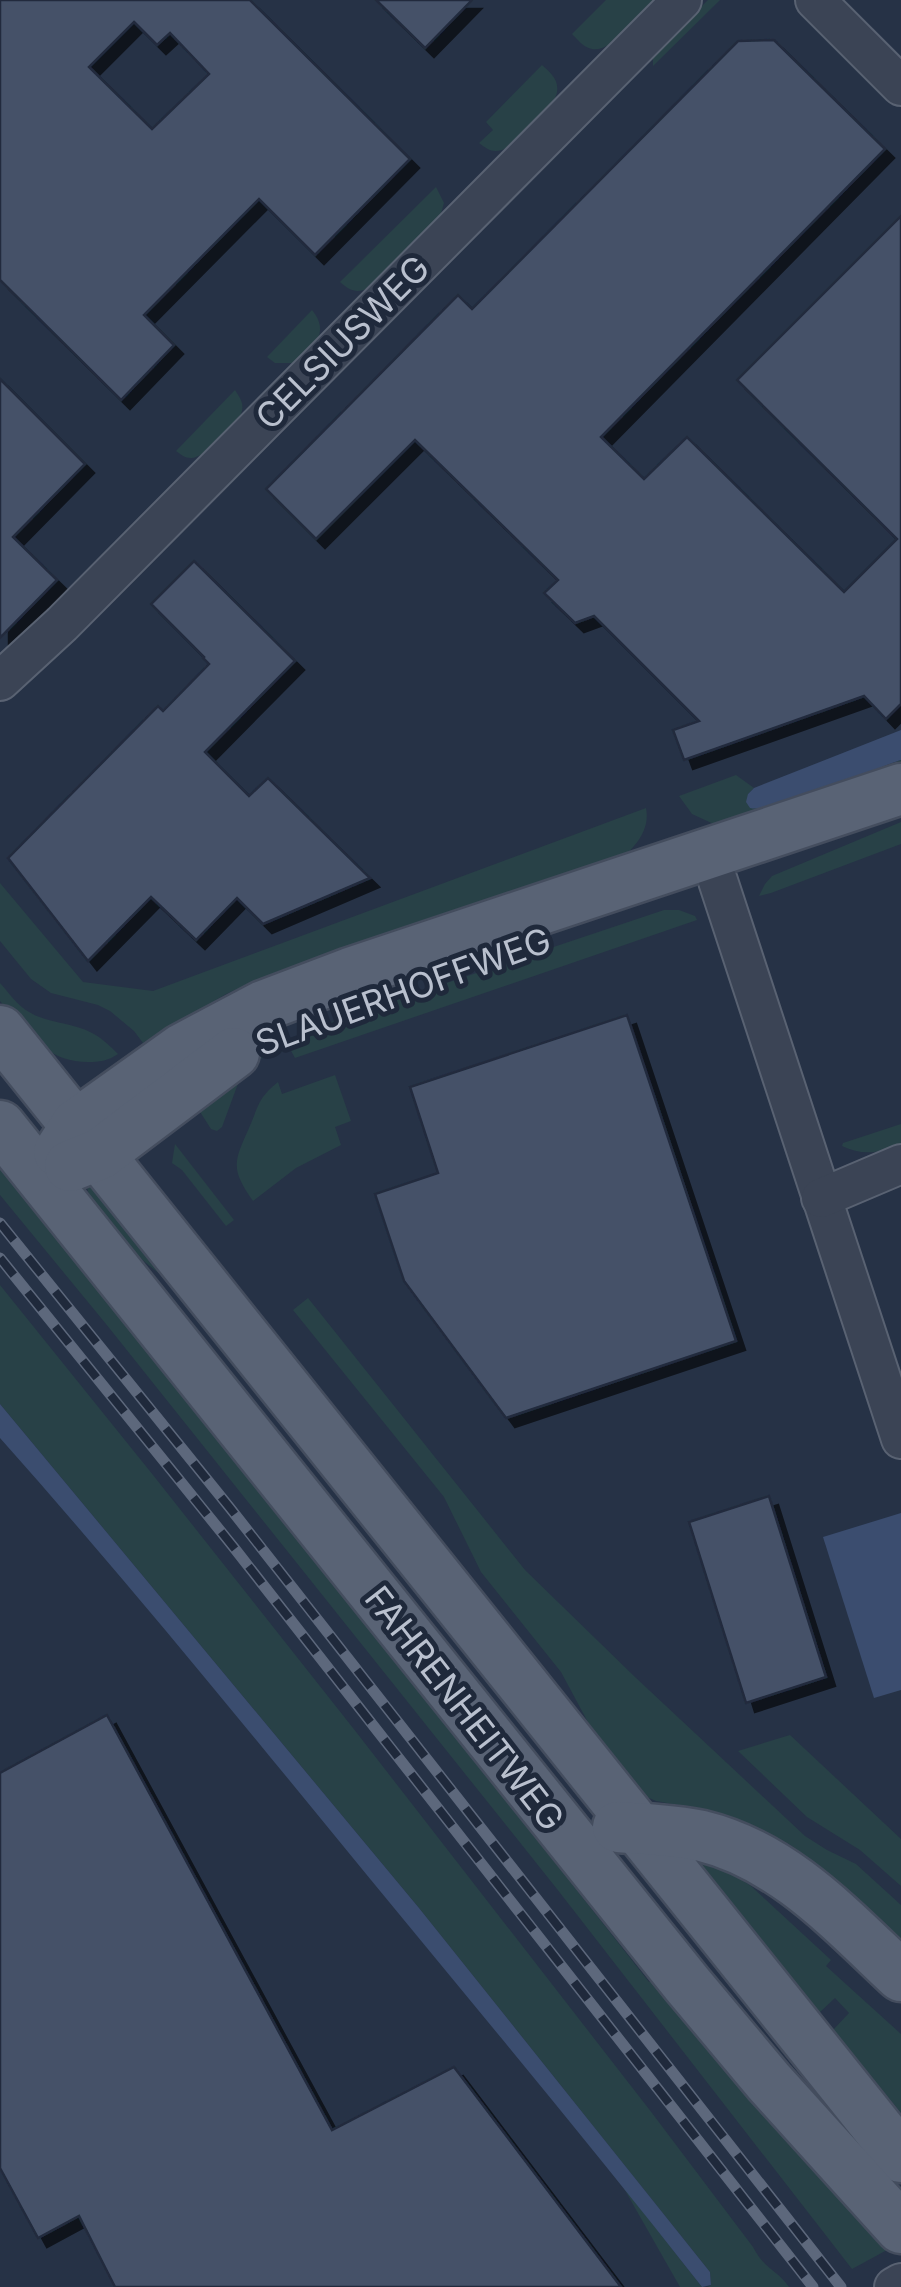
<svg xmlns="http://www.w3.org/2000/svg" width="901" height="2287" font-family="Inter,sans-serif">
<defs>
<filter id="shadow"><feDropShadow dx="9" dy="9" stdDeviation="0" flood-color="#0009"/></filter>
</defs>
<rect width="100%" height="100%" fill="#263246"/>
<g fill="#284147">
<path d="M 606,0 L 655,0 C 641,14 612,53 592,49 C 583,47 578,40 572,34 Z"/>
<path d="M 708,0 L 720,0 L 653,66 L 653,55 Z"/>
<path d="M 542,65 C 551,73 559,80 557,92 C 556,105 514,146 502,150 C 492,153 487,149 479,143 L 493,130 L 486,122 Z"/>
<path d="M 436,187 L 444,203 L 440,217 L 372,286 C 359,294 351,292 340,282 Z"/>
<path d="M 312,310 C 331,333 313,349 293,363 L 275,363 L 267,357 Z"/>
<path d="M 235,390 C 240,398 245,404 241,414 C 237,425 203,459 191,458 C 184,458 182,455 176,451 Z"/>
<path d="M 901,760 L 901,780 L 718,826 L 692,814 L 679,796 L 736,775 L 754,788 L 748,794 L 791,801 Z"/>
<path d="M 646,808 C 651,833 631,851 614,865 L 444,914 L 276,972 L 226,994 L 143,1043 L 134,1031 L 110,1011 L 98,1005 L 51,993 L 31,979 L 0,941 L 0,883 L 83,982 L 153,991 Z"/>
<path d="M 901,822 L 901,844 L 771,893 L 759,896 L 765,884 L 772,876 Z"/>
<path d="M 664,910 L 679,910 L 695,916 L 697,920 L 295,1058 L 290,1049 L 260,1059 L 239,1081 L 222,1127 L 217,1131 L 211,1129 L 195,1104 L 256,1058 L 310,1030 L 345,1017 Z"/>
<path d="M 0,983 C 9,993 17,1005 29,1012 C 49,1024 72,1022 92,1033 C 102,1038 110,1046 118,1054 C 108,1061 99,1062 88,1062 C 45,1062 25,1030 0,1001 Z"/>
<path d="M 335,1075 L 351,1121 L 335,1127 L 341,1145 L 296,1168 L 253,1201 C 230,1168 234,1162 249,1128 C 259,1106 257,1099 278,1082 L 282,1094 Z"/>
<path d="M 901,1124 L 901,1145 C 880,1153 862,1156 842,1146 L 843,1143 Z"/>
<path d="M 175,1144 L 234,1220 L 226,1226 L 182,1170 L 172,1163 Z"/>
<path d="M 0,1166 L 426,1698 L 649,1982 L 656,1978 L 872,2236 L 887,2250 L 852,2269 L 557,1889 L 106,1324 L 0,1195 Z"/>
<path d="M 88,1171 L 178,1288 C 149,1266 94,1224 87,1187 C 87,1184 88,1174 88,1171 Z"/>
<path d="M 0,1285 L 153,1475 L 353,1728 L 652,2113 L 753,2247 C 765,2270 776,2269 789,2287 L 708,2287 L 711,2285 L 710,2272 L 419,1908 L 0,1404 Z"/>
<path d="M 308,1298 L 525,1570 L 635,1677 L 805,1836 L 827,1850 L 856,1864 L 901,1905 L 901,1944 L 831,1875 L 789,1844 L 754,1826 L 716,1812 L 656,1801 L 638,1793 L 611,1765 L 561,1672 L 481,1572 L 444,1497 L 293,1310 Z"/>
<path d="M 790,1735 L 901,1839 L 901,1886 L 860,1850 L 807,1817 L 738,1751 Z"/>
<path d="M 689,1857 L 727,1870 L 751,1886 L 831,1960 L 826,1966 L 901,2034 L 901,2113 L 833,2030 L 849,2013 L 835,1998 L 819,2013 Z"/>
<path d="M 622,2185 L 702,2287 L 680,2287 Z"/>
</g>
<g fill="#3b4d6f">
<path d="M 901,730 L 901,760 C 870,770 775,814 750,808 L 746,802 L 748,794 L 754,788 Z"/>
<path d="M 0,1404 L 419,1908 L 710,2272 L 711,2285 L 702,2287 C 594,2149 482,2015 371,1880 C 249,1731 128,1582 0,1438 Z"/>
<path d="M 901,1513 L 901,1690 L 874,1698 L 823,1537 Z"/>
</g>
<g fill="#455168" stroke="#212b3d" stroke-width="2.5" fill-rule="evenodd" filter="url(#shadow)">
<path d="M 0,0 L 250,0 L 410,159 L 315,255 L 259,199 L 144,315 L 174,345 L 121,400 L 0,280 ZM 134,22 L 157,45 L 170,33 L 209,74 L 152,129 L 89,67 Z"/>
<path d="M 376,0 L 472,0 L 425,48 Z"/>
<path d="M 774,40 L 885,149 L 601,437 L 644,479 L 687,437 L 844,592 L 897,539 L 737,380 L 901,216 L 901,704 L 886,719 L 864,696 L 684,760 L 673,730 L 699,721 L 594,616 L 575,623 L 544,593 L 558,580 L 415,440 L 316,539 L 266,489 L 458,295 L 472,309 L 738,41 Z"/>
<path d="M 0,379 L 85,464 L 13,537 L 57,580 L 0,638 Z"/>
<path d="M 194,561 L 295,661 L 205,752 L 249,796 L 268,778 L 370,878 L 263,924 L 237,898 L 196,940 L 151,897 L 88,961 L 8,858 L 158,706 L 163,711 L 209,664 L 203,658 L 204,657 L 151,604 Z"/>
<path d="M 627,1015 L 736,1341 L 506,1418 L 404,1281 L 375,1194 L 438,1173 L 410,1087 Z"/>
<path d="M 769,1496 L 826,1677 L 746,1703 L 689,1522 Z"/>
<path d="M 107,1715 L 332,2130 L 454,2067 L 621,2287 L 115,2287 L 79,2216 L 38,2238 L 0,2168 L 0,1773 Z"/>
</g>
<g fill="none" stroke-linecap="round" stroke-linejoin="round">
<defs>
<g id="minor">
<path d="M 815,0 L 901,86"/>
<path d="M 0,681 L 62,624 L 682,0"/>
<path d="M 718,881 L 901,1439"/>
<path d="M 821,1198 L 901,1164"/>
<path d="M 894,2287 L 901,2283"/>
</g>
<g id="major">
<path d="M 0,1031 L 901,2157"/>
<path d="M 0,1126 L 687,1984 L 769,2082 L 901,2228"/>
<path d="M 59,1152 L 77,1124 L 182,1049 L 263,1006 L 350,973 L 901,789"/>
<path d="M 70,1166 L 100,1154 L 234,1053"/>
<path d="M 618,1827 C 646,1829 674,1830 702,1836 C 784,1856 842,1921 901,1976"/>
</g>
</defs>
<use href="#minor" stroke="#596272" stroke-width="42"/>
<use href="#major" stroke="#444d5e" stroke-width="55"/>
<use href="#minor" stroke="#3b4455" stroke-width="38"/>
<use href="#major" stroke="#596375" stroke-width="50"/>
<defs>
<g id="rail">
<path d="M 0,1223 L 230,1508 L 841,2287"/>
<path d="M 0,1258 L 235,1549 L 813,2287"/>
</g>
</defs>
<use href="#rail" stroke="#5d687c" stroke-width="11"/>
<use href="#rail" stroke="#1f293b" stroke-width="8" stroke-dasharray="22" stroke-linecap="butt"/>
</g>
<g text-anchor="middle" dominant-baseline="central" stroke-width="10" stroke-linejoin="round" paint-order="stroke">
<g font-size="35" fill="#b9c0ce" stroke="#1f293b">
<text transform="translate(342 342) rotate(-45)">CELSIUSWEG</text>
<text transform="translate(403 991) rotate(-20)">SLAUERHOFFWEG</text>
<text transform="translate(465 1708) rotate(52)">FAHRENHEITWEG</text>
</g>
</g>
</svg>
